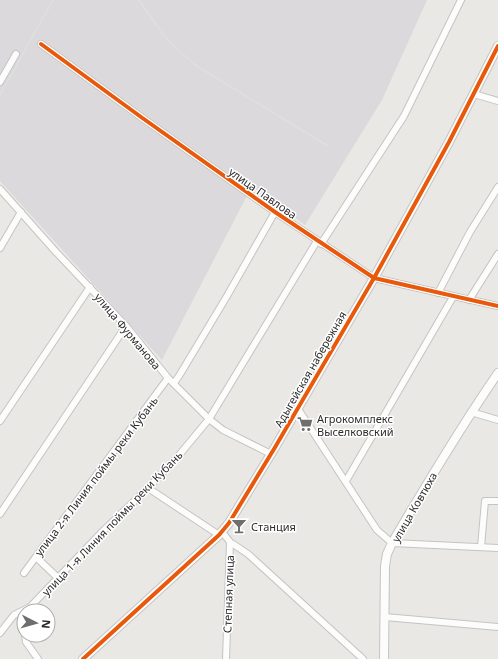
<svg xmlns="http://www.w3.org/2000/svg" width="498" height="659" font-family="'Noto Sans',sans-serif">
<rect width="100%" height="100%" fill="#eae8e4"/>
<path fill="#dbd9db" d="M 0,0 L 427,0 L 382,100 L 305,225 L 252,186 L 162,360 L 0,181 Z"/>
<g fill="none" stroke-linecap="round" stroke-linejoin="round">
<defs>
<g id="minor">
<path d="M 41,44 L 141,117 L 275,212 L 374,278 L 498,306"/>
<path d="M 0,82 L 16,54"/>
<path d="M 474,94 L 498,101"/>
<path d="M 0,189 L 56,252 L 126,326 L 168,378 L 209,419 L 223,430 L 271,454"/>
<path d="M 321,244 L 404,116 L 461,0"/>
<path d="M 0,248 L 21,212"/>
<path d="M 438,293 L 470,232 L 498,187"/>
<path d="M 469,300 L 498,254"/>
<path d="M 174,383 L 179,376 L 227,296 L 275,212"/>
<path d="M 298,409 L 377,530 L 392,543 L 498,548"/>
<path d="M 471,412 L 498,420"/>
<path d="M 0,421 L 90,287"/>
<path d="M 346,481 L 453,297"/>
<path d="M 148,488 L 219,535"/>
<path d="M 0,514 L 126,326"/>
<path d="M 222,532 L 230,542 L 226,659"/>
<path d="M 233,544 L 248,554 L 363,659"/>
<path d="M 481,547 L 485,501 L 498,501"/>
<path d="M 36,557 L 58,578"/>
<path d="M 24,573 L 168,378"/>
<path d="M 385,617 L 498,627"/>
<path d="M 0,633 L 14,615 L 30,607 L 101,533 L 148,488 L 180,454 L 209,419 L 317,241"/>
<path d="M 25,635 L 26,642 L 38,659"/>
</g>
<g id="tertiary">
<path d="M 83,659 L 219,535 L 229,523 L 274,449 L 374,278 L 449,142 L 498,46"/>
<path d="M 384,659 L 385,566 L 387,554 L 392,543 C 426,485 460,428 498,373"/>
</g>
</defs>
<use href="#minor" stroke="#c4c4c4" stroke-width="8"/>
<use href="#tertiary" stroke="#c4c4c4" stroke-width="10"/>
<use href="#minor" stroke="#fcfcfb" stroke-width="6"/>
<use href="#tertiary" stroke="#fcfcfb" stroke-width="8"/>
<g stroke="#dfdfe0" stroke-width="1.5">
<path d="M 139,0 L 161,32 L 175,47 L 195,65 L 328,146"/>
<path d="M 0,95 L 53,0"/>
</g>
<defs>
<g id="cycleway">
<path d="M 41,44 L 141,117 L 275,212 L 374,278 L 498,306"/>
<path d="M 83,659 L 219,535 L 229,523 L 274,449 L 374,278 L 449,142 L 498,46"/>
</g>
</defs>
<use href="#cycleway" stroke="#fff" stroke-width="6"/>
<use href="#cycleway" stroke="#e8590c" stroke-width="4"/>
</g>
<defs>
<symbol id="supermarket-bare" viewBox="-9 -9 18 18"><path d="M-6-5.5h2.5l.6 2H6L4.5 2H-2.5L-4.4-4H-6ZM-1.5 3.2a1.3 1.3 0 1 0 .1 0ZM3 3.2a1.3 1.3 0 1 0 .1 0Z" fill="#6f6e6d" stroke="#fff" stroke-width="2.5" paint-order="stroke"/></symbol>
<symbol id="bar-bare" viewBox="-9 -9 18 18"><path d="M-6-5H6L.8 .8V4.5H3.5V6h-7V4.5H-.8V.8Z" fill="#6f6e6d" stroke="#fff" stroke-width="2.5" paint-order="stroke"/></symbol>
</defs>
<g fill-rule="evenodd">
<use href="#supermarket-bare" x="294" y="413" width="22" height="22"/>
<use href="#bar-bare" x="228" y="515" width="22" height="22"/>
</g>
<g text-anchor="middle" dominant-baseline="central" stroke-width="3" stroke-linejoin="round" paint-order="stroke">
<g font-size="11" fill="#2d2d2d" stroke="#fff">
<text transform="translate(263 193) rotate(35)">улица Павлова</text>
<text transform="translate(128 331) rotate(50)">улица Фурманова</text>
<text transform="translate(310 369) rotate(-60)">Адыгейская набережная</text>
<text transform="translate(96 476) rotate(-53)">улица 2-я Линия поймы реки Кубань</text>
<text transform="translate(414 507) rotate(-60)">улица Ковтюха</text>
<text transform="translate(112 523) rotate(-46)">улица 1-я Линия поймы реки Кубань</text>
<text transform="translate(228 594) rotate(-88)">Степная улица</text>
</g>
<g font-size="11" fill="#2d2d2d" stroke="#fff" text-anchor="start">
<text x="317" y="418">Агрокомплекс<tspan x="317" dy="13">Выселковский</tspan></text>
<text x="251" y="526">Станция</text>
</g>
</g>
<g transform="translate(36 623) rotate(96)"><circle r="19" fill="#ffffff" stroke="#ababab"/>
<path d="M0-3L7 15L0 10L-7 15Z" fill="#6f6e6d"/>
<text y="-6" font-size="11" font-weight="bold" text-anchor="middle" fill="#2d2d2d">N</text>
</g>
</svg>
